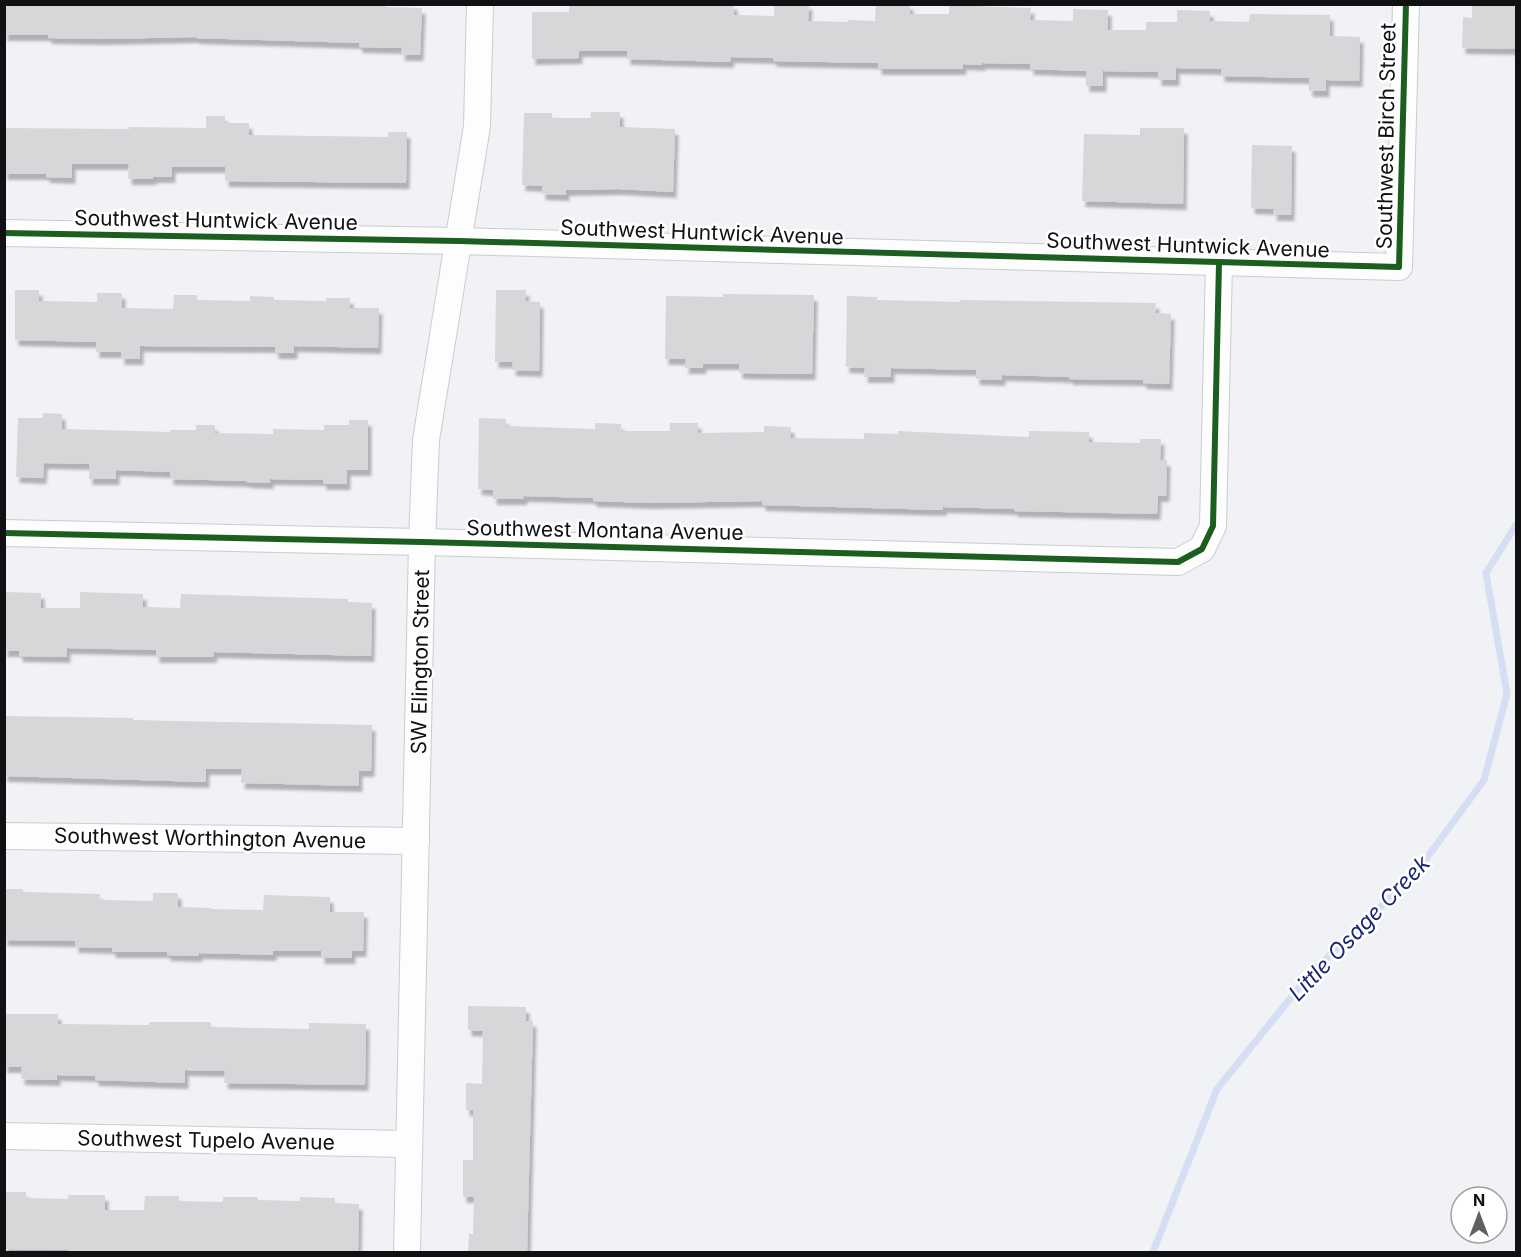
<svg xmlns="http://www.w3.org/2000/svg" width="1521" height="1257" font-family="Inter,sans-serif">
<defs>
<filter id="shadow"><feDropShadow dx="3.5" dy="6" stdDeviation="1.5" flood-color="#0004"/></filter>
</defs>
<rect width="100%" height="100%" fill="#f0f2f5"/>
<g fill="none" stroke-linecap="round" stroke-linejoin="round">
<path stroke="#d6def3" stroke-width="7" d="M 1153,1252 L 1217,1089 L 1311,973 L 1415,874 L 1484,780 L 1507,694 L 1486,573 L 1516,525"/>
</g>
<g fill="#d5d7d9" filter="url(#shadow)">
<path d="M 4,4 L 386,4 L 386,7 L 422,8 L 420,55 L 401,55 L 402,48 L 359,47 L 359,43 L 196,38 L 196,37 L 102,39 L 48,38 L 48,35 L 4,35 Z"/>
<path d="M 569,4 L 659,4 L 700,6 L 700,4 L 734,4 L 734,15 L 774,16 L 774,4 L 809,4 L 808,21 L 848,22 L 848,20 L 875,21 L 876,4 L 910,4 L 910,14 L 949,14 L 949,5 L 1031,8 L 1030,20 L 1073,21 L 1073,9 L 1108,10 L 1108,30 L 1146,30 L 1146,22 L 1177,22 L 1177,10 L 1210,11 L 1210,21 L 1249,22 L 1250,14 L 1330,15 L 1330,36 L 1360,37 L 1359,81 L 1326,80 L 1326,91 L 1309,91 L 1309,78 L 1221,76 L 1221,69 L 1176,68 L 1176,80 L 1158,80 L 1158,72 L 1103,71 L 1103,86 L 1086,86 L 1086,71 L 1030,69 L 1030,64 L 982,63 L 982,65 L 963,64 L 963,69 L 878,69 L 878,63 L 773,61 L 773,58 L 731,57 L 730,62 L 627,59 L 627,51 L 579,51 L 579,58 L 532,59 L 532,12 L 569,12 Z"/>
<path d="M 1472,4 L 1516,4 L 1516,49 L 1462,48 L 1463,17 L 1472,18 Z"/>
<path d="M 591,112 L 620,112 L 620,127 L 675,129 L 673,192 L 619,189 L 566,190 L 566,195 L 542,194 L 542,186 L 522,185 L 524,113 L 552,113 L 552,118 L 591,118 Z"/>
<path d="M 206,116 L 225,116 L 225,123 L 249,123 L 249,135 L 388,137 L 388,132 L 407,132 L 406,183 L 225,181 L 225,167 L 172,167 L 172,177 L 153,177 L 153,179 L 128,179 L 129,164 L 72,164 L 72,178 L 46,177 L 46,174 L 4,174 L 4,128 L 129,129 L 129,127 L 206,128 Z"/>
<path d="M 1140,128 L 1184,128 L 1183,204 L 1082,201 L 1084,134 L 1140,135 Z"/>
<path d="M 1252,145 L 1292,146 L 1291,215 L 1273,215 L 1274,209 L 1251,208 Z"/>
<path d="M 15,290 L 39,290 L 39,301 L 97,302 L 97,293 L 122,293 L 122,308 L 173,309 L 174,295 L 197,295 L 197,300 L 250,301 L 250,296 L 274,297 L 274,300 L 326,301 L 326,298 L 350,298 L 350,308 L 379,308 L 378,348 L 294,346 L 294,353 L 275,353 L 275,347 L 140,346 L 140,359 L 121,359 L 121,352 L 96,352 L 96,342 L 15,340 Z"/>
<path d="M 496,290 L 526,290 L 525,301 L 540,302 L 539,371 L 512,370 L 513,362 L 495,362 Z"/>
<path d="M 723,294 L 814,295 L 812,374 L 739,373 L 739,364 L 703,364 L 703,368 L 685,368 L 686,359 L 665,359 L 666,296 L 723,297 Z"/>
<path d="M 847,296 L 877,297 L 877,300 L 960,302 L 960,300 L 1156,303 L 1155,313 L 1171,314 L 1169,384 L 1143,383 L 1143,380 L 1069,379 L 1069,377 L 1002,375 L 1002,380 L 976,379 L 976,370 L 891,368 L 891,377 L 864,377 L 865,368 L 846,367 Z"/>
<path d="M 43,413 L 62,414 L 62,429 L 170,432 L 170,430 L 196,430 L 196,425 L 215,425 L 215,433 L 273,434 L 273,429 L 324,430 L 324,425 L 349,425 L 349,420 L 368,420 L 368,470 L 347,470 L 347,484 L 323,484 L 323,480 L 270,479 L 270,483 L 246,482 L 246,481 L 170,479 L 170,472 L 116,470 L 116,479 L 89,479 L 89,464 L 44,463 L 43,478 L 16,477 L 18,418 L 43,418 Z"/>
<path d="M 479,418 L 506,419 L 506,426 L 595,429 L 595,423 L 621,424 L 621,431 L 670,431 L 670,423 L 698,423 L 698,433 L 764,432 L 764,426 L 791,427 L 790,438 L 864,439 L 864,433 L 898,434 L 898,431 L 1029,437 L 1029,431 L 1089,432 L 1089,442 L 1140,443 L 1140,439 L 1161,439 L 1160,460 L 1167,460 L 1166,496 L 1158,496 L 1157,514 L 1014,511 L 1014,509 L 943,507 L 943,510 L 762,505 L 762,501 L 652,503 L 593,501 L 593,498 L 524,496 L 524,499 L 493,499 L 493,490 L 478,489 Z"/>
<path d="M 5,592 L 41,593 L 41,608 L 80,608 L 80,592 L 143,594 L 143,607 L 180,608 L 181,594 L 348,599 L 348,602 L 372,603 L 371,656 L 214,652 L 213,657 L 156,657 L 156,650 L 67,648 L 67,657 L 19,656 L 19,651 L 4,651 Z"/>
<path d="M 4,716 L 133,718 L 133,720 L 372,725 L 371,771 L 359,771 L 359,786 L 241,783 L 242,769 L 206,769 L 206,782 L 4,776 Z"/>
<path d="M 4,889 L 23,889 L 23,892 L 100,894 L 99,900 L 153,901 L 153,893 L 178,893 L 178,907 L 211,908 L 211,909 L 263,910 L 264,895 L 330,897 L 330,912 L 364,912 L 363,951 L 352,951 L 352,958 L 321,958 L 321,951 L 273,951 L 273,955 L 199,953 L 199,956 L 167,955 L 167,952 L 112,952 L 112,948 L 75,947 L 75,941 L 4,940 Z"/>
<path d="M 468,1006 L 526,1007 L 526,1021 L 533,1021 L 527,1252 L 468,1252 L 469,1234 L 473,1234 L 474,1197 L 463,1197 L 463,1160 L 473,1160 L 473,1110 L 466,1110 L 466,1083 L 482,1084 L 483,1031 L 468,1030 Z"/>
<path d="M 4,1014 L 58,1014 L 58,1024 L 149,1025 L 149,1022 L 211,1022 L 211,1027 L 309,1029 L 309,1023 L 366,1024 L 365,1085 L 224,1083 L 225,1071 L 185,1070 L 185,1083 L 95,1080 L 95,1076 L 57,1075 L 57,1080 L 21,1079 L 22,1067 L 4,1067 Z"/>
<path d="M 4,1192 L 26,1192 L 26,1198 L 68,1199 L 68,1195 L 105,1195 L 105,1210 L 144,1210 L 145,1196 L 179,1196 L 179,1201 L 223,1202 L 223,1197 L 258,1197 L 258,1200 L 300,1201 L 300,1197 L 335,1198 L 335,1203 L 359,1204 L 358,1252 L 68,1252 L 68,1250 L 4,1249 Z"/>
</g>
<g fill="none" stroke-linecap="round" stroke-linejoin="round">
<defs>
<g id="street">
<path d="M 4,233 L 459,241 L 1399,267 L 1406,4"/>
<path d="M 4,533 L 422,542 L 1178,562 L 1202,549 L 1213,526 L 1219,263"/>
<path d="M 4,836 L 416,841"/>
<path d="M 4,1136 L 408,1144"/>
<path d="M 407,1252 L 422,542 L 426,440 L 477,126 L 480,4"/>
</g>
</defs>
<use href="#street" stroke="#cbcccf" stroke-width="28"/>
<use href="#street" stroke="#fdfdfe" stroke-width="26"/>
<defs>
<g id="cycleway">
<path d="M 4,233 L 459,241 L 1399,267 L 1406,4"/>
<path d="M 4,533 L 422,542 L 1178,562 L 1202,549 L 1213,526 L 1219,263"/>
</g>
</defs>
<use href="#cycleway" stroke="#fff" stroke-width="10"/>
<use href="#cycleway" stroke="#1b5e20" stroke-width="6"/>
</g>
<g text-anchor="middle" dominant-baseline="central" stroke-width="5" stroke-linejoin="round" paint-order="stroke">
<g font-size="21" fill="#101113" stroke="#fff">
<text transform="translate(1386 136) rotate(-89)">Southwest Birch Street</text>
<text transform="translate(216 220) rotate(1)">Southwest Huntwick Avenue</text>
<text transform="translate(702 232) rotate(2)">Southwest Huntwick Avenue</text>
<text transform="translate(1188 245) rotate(2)">Southwest Huntwick Avenue</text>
<text transform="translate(605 530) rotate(1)">Southwest Montana Avenue</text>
<text transform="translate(420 662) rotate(-89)">SW Elington Street</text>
<text transform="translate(210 838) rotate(1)">Southwest Worthington Avenue</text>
<text transform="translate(206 1140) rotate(1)">Southwest Tupelo Avenue</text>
</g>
<g font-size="22" font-style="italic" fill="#192673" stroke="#fff">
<text transform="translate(1359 928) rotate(-46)">Little Osage Creek</text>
</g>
</g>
<rect width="1521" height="1257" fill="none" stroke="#101113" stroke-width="12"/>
<g transform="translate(1479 1215)"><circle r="28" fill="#ffffff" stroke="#9fa0a1" stroke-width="1.5"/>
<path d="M0-4.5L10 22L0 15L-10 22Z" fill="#5e6062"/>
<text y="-9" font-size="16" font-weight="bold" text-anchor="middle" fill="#101113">N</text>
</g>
</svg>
